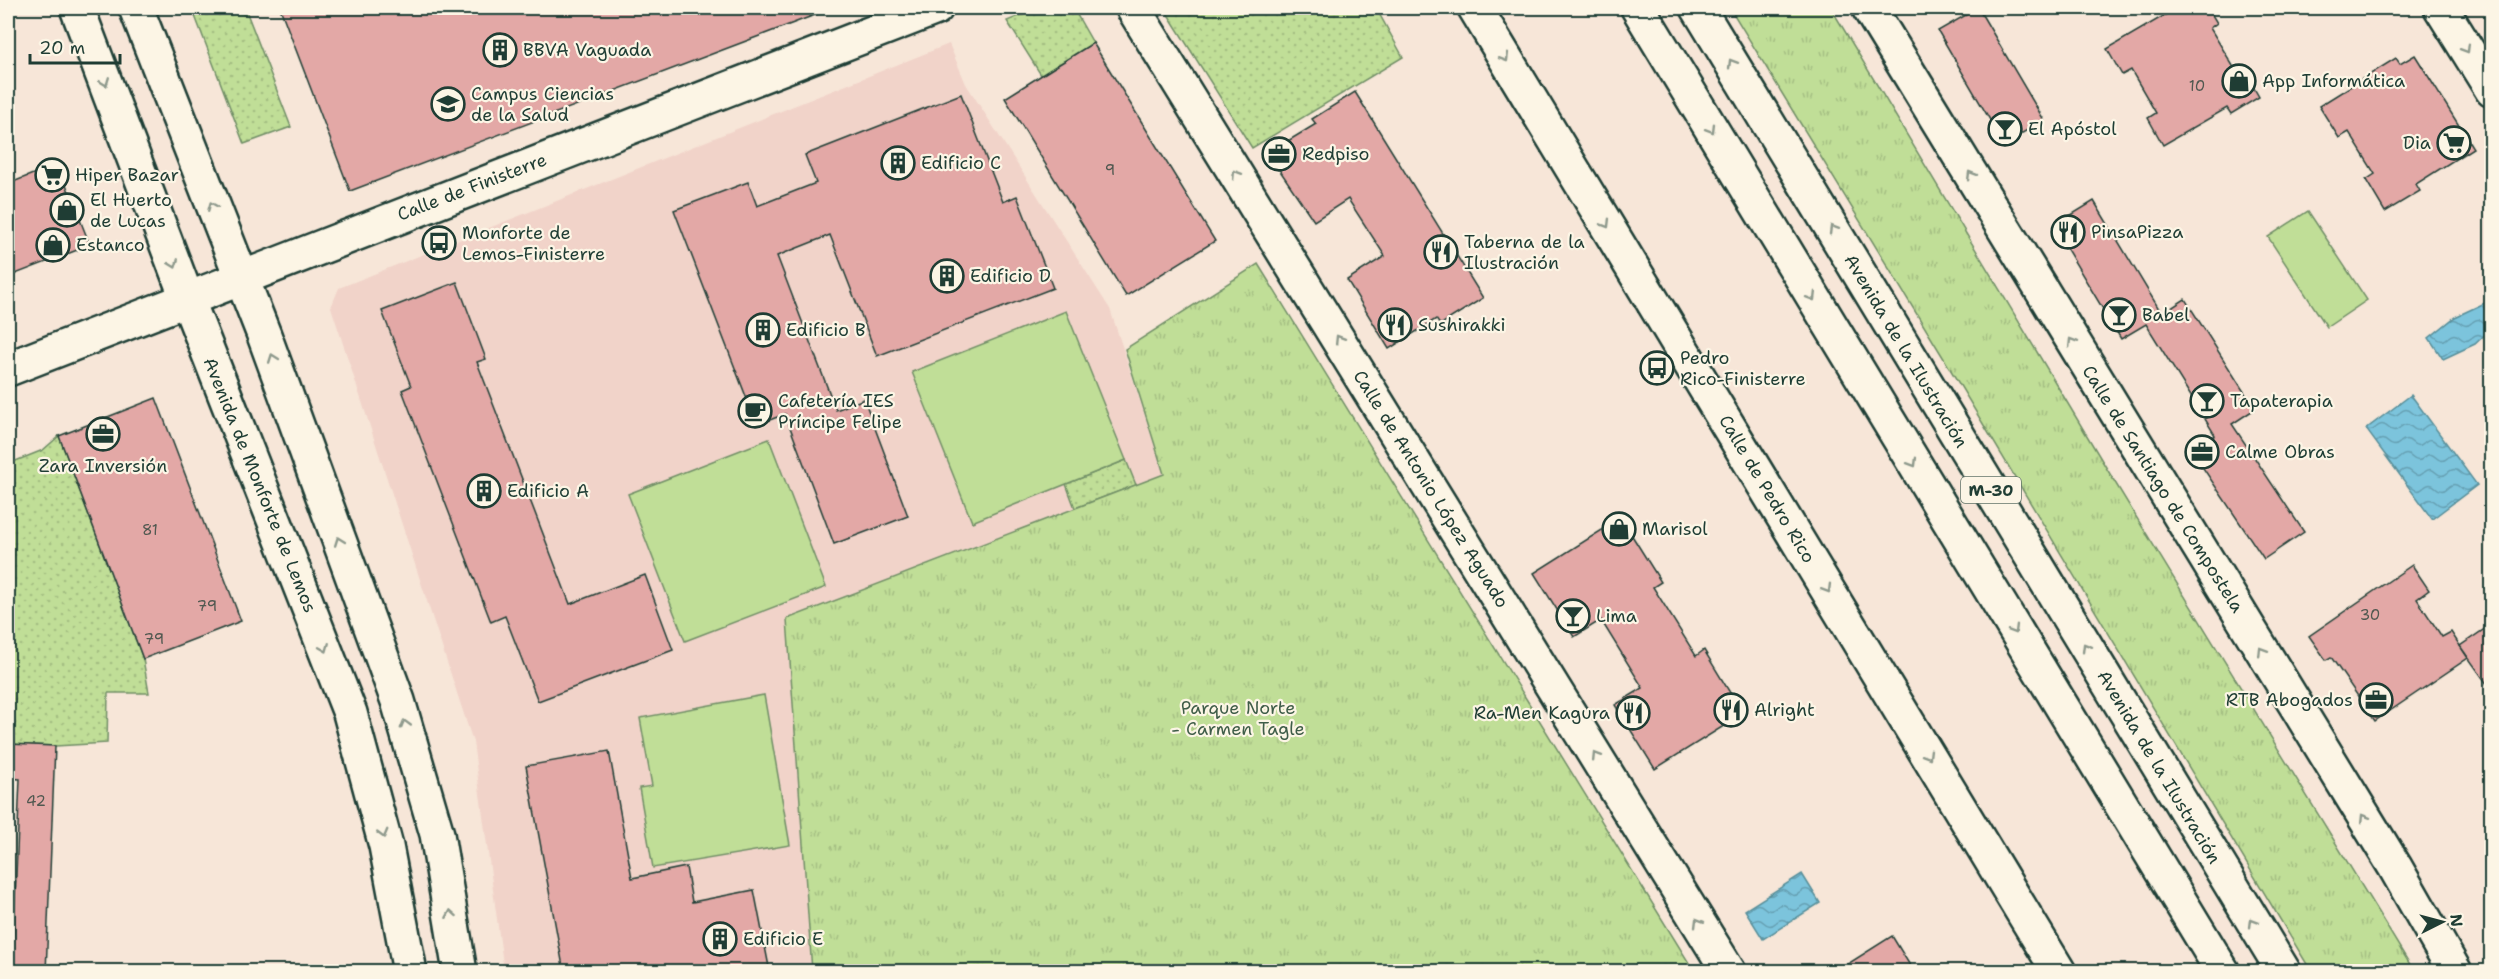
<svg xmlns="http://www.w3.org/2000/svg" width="2499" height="979" font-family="'Shantell Sans',sans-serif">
<defs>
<pattern id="grass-dots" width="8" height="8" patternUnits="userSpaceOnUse" patternTransform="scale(1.5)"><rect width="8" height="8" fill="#c0de97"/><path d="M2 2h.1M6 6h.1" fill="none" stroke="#a5bf83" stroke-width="1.8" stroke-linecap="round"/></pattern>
<pattern id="park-tufts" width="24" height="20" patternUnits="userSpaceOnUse" patternTransform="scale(1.5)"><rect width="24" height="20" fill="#c0de97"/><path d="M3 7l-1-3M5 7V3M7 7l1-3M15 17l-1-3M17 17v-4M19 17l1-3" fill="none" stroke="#a5bf83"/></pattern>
<pattern id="water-waves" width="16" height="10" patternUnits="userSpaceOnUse" patternTransform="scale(1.5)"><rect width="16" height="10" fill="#7cc4dc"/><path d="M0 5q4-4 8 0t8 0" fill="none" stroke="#65a0b3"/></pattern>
</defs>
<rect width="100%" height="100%" fill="#f7e6d8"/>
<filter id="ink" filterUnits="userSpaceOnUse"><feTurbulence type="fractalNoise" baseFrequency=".0167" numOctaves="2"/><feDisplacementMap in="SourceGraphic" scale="12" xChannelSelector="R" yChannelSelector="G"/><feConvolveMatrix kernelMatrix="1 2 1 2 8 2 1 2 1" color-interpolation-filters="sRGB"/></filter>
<g filter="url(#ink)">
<path fill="#f1d3c9" d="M 949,44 L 966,84 L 1110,309 L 1164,474 L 787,619 L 812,971 L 504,971 L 473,742 L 331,307 L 339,288 Z"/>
<g fill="url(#grass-dots)" stroke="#708e66" stroke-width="1.5">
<path d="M 192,8 L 245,8 L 291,127 L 244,144 Z"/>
<path d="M 1039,8 L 1073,8 L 1093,43 L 1041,75 L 1007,21 Z"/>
<path d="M 1164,8 L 1376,8 L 1403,57 L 1252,148 Z"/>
<path d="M 59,436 L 143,659 L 149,693 L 108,693 L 107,743 L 55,746 L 8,744 L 8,464 L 43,450 Z"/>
<path d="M 1126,460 L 1136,485 L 1075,508 L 1066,484 Z"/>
</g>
<g fill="url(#park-tufts)" stroke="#708e66" stroke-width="1.5">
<path d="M 1730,8 L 1831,8 L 2113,479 L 2414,971 L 2311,971 L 1946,362 Z"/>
<path d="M 1258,264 L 1694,971 L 812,971 L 787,619 L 1164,474 L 1125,349 Z"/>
</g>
<g fill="#c0de97" stroke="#708e66" stroke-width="1.5">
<path d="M 2308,211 L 2367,300 L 2327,327 L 2268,237 Z"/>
<path d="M 1066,311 L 1126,460 L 972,522 L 912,372 Z"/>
<path d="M 769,439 L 826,587 L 685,641 L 628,494 Z"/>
<path d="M 764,695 L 790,845 L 653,868 L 639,788 L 652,786 L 640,718 Z"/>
</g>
<g fill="url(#water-waves)" stroke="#578e99" stroke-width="1.5">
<path d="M 2487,302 L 2491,309 L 2491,329 L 2475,344 L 2443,359 L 2429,338 L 2455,317 Z"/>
<path d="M 2411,395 L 2477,485 L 2432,519 L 2366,429 Z"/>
<path d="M 1802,874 L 1820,903 L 1763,939 L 1745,910 Z"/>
</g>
<g fill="#e3a8a6" stroke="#1f3d34" stroke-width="1.5">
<path d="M 280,8 L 827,8 L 828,10 L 350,191 Z"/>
<path d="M 1978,8 L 2044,120 L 2004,144 L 1938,31 Z"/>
<path d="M 2177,8 L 2208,8 L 2217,23 L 2210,28 L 2236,71 L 2242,67 L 2259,97 L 2231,114 L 2227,108 L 2163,145 L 2148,118 L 2156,113 L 2131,70 L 2122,75 L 2107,49 Z"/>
<path d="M 1093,43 L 1215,241 L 1126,296 L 1005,98 Z"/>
<path d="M 2415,55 L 2473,148 L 2416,184 L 2420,191 L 2385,212 L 2366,180 L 2375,174 L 2349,132 L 2339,138 L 2319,106 L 2396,58 L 2400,64 Z"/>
<path d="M 1355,92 L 1483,298 L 1440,325 L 1436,319 L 1389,349 L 1347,280 L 1385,256 L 1348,199 L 1314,221 L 1268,153 L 1316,124 L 1312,119 Z"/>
<path d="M 961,94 L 1003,202 L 1017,196 L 1053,288 L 877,356 L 830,235 L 777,256 L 836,410 L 864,399 L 908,516 L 834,544 L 785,414 L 757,425 L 674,210 L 748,182 L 757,206 L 816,183 L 805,155 Z"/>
<path d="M 58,164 L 90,245 L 8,277 L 8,184 Z"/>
<path d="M 2094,201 L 2162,314 L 2185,299 L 2255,409 L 2232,424 L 2304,532 L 2264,559 L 2193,453 L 2215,435 L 2146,324 L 2121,339 L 2053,226 Z"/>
<path d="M 457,282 L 486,359 L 477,362 L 570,604 L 645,575 L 673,650 L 538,701 L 505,616 L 491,622 L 402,390 L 411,386 L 382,311 Z"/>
<path d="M 156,398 L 241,621 L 143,659 L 59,436 Z"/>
<path d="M 1621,518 L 1661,582 L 1653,587 L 1696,656 L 1704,650 L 1743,714 L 1655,769 L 1615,705 L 1643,688 L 1601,620 L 1574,637 L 1534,573 Z"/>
<path d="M 2412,565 L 2429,590 L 2417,599 L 2442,637 L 2451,632 L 2468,658 L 2375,721 L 2331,657 L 2326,660 L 2309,636 Z"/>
<path d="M 2492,624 L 2492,691 L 2460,646 Z"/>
<path d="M 8,744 L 55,746 L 46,972 L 8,972 L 8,946 L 13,946 L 20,779 L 8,778 Z"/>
<path d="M 609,751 L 632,878 L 686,867 L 692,902 L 754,890 L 770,972 L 564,972 L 526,766 Z"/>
<path d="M 1892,936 L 1914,972 L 1835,972 Z"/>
</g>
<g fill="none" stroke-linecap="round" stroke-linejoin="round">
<defs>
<g id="minor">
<path d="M 1133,8 L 1729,972"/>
<path d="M 1475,8 L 2059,972"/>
<path d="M 1869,8 L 2395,867 L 2455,972"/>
<path d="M 2441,8 L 2492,90"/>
<path d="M 8,369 L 936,8"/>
</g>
<g id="tertiary">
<path d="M 77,8 L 188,301 L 350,713 L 386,846 L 410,972"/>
<path d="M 136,8 L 264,335 L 398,701 L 437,834 L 460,972"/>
</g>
<g id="trunk">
<path d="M 1638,8 L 2223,972"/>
<path d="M 1698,8 L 2284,972"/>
</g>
</defs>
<use href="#minor" stroke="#1f3d34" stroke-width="38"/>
<use href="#tertiary" stroke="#1f3d34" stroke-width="38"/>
<use href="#trunk" stroke="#1f3d34" stroke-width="38"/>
<use href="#minor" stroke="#fcf5e5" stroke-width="33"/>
<use href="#tertiary" stroke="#fcf5e5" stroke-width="33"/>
<use href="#trunk" stroke="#fcf5e5" stroke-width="33"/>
</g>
<defs><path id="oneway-chevron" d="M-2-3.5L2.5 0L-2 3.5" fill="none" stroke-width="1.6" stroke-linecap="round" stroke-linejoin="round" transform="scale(1.5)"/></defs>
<g stroke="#8e998c">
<use href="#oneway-chevron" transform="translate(2466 49) rotate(59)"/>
<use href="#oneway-chevron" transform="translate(1505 58) rotate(59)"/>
<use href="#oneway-chevron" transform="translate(1732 63) rotate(-121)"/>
<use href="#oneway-chevron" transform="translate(105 82) rotate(69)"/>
<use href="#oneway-chevron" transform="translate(1711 129) rotate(59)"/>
<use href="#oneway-chevron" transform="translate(1236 174) rotate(-122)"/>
<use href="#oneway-chevron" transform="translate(1971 175) rotate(-121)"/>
<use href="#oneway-chevron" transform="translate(212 206) rotate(-112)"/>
<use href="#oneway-chevron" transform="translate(1606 224) rotate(59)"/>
<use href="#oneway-chevron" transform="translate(1833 229) rotate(-121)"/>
<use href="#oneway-chevron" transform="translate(174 264) rotate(69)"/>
<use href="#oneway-chevron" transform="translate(1812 297) rotate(59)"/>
<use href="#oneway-chevron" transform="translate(1339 339) rotate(-122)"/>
<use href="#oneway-chevron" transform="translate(2072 342) rotate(-122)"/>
<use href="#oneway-chevron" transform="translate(273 358) rotate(-110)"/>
<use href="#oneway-chevron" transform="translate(1913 463) rotate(59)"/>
<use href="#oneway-chevron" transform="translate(339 541) rotate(-110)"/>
<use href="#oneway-chevron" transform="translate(1827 589) rotate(59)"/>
<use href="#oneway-chevron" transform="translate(2014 630) rotate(59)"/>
<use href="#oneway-chevron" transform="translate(2086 647) rotate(-121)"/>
<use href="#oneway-chevron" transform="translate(325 648) rotate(68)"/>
<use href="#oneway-chevron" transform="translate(2262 651) rotate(-122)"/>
<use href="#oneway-chevron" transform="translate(405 724) rotate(-106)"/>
<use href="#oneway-chevron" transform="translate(1928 755) rotate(59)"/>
<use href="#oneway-chevron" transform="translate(1596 756) rotate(-122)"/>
<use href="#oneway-chevron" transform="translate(2364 818) rotate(-122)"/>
<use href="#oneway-chevron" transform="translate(383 834) rotate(75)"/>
<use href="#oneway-chevron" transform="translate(451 914) rotate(-100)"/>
<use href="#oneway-chevron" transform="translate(1698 922) rotate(-121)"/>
<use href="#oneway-chevron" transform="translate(2253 922) rotate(-121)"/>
</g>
</g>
<defs>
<symbol id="building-ring" viewBox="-11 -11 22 22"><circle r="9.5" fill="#fcf5e5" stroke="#1f3d34" stroke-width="1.5"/><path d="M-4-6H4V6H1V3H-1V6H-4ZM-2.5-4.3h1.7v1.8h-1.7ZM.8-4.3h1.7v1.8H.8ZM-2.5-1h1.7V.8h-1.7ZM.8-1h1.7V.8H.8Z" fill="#1f3d34"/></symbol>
<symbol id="shop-ring" viewBox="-11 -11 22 22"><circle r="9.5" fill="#fcf5e5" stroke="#1f3d34" stroke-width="1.5"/><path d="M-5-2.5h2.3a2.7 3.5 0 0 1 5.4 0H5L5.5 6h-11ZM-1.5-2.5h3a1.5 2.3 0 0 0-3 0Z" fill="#1f3d34"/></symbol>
<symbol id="university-ring" viewBox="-11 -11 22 22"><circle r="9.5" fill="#fcf5e5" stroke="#1f3d34" stroke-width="1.5"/><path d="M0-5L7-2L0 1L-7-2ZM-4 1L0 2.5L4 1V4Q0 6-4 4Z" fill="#1f3d34"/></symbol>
<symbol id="bar-ring" viewBox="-11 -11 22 22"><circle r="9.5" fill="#fcf5e5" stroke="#1f3d34" stroke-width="1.5"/><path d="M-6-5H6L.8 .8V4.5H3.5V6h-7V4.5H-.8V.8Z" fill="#1f3d34"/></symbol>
<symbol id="supermarket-ring" viewBox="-11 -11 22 22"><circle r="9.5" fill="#fcf5e5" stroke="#1f3d34" stroke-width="1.5"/><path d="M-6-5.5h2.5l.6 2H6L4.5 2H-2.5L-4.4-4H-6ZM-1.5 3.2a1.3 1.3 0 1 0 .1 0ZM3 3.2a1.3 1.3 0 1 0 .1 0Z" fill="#1f3d34"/></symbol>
<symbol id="office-ring" viewBox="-11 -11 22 22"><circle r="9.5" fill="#fcf5e5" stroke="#1f3d34" stroke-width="1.5"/><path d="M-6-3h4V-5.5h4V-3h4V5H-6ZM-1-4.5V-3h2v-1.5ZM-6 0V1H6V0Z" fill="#1f3d34"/></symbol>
<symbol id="restaurant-ring" viewBox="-11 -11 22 22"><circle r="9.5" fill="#fcf5e5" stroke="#1f3d34" stroke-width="1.5"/><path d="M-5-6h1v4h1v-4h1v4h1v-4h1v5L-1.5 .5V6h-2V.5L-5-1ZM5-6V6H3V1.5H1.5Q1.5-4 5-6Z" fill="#1f3d34"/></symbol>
<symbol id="bus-ring" viewBox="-11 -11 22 22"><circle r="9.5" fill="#fcf5e5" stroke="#1f3d34" stroke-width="1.5"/><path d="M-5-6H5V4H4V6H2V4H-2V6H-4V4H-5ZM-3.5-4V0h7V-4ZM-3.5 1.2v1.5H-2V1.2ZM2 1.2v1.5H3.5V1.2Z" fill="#1f3d34"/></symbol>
<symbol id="cafe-ring" viewBox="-11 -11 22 22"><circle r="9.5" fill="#fcf5e5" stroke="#1f3d34" stroke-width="1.5"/><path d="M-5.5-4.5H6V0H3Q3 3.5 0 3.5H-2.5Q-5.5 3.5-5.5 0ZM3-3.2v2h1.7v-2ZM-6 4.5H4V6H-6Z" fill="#1f3d34"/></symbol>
</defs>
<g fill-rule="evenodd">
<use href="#building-ring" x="481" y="31" width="38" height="38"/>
<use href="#shop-ring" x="2220" y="62" width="38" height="38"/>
<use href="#university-ring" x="429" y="85" width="38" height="38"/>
<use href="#bar-ring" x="1986" y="110" width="38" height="38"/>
<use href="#supermarket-ring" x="2435" y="124" width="38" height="38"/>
<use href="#office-ring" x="1260" y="135" width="38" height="38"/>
<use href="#building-ring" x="879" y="144" width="38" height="38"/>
<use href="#supermarket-ring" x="33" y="156" width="38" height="38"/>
<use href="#shop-ring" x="48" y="191" width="38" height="38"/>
<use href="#restaurant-ring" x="2049" y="213" width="38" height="38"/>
<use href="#bus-ring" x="420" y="224" width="38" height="38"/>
<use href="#shop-ring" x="34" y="226" width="38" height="38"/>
<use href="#restaurant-ring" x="1422" y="233" width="38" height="38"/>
<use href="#building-ring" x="928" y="257" width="38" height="38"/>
<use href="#bar-ring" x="2100" y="296" width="38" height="38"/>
<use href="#restaurant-ring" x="1376" y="306" width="38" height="38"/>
<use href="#building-ring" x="744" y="311" width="38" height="38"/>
<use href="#bus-ring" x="1638" y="349" width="38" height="38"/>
<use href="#bar-ring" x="2188" y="382" width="38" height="38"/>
<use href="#cafe-ring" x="736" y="392" width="38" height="38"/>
<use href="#office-ring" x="84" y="415" width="38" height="38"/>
<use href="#office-ring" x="2183" y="433" width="38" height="38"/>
<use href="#building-ring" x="465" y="472" width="38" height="38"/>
<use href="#shop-ring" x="1600" y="510" width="38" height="38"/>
<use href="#bar-ring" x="1554" y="597" width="38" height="38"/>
<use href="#office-ring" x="2357" y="681" width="38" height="38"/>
<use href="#restaurant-ring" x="1712" y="691" width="38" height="38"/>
<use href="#restaurant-ring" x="1614" y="694" width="38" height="38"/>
<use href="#building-ring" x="701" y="920" width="38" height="38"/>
</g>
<g text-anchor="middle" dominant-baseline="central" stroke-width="4.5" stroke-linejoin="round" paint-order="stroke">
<g font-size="15" fill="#505850">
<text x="2197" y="86">10</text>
<text x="1110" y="170">9</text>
<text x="150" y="530">81</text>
<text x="207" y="606">79</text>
<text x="2370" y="615">30</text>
<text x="154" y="639">79</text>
<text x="36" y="801">42</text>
</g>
<rect fill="#fcf5e5" stroke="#617469" stroke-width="1.5" x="1961" y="477" width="60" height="26" rx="4.5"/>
<g font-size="16" font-weight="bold" fill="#1f3d34">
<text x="1991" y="490">M-30</text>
</g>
<g font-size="18" fill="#1f3d34" stroke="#fcf5e5" text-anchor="start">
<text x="523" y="50">BBVA Vaguada</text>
<text x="2262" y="81">App Informática</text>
<text x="471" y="94">Campus Ciencias<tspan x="471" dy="21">de la Salud</tspan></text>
<text x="2028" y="129">El Apóstol</text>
<text x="2431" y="143" text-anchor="end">Dia</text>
<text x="1302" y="154">Redpiso</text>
<text x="921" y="163">Edificio C</text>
<text x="75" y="175">Hiper Bazar</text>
<text x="90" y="200">El Huerto<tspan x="90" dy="21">de Lucas</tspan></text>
<text x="2091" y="232">PinsaPizza</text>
<text x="462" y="233">Monforte de<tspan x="462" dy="21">Lemos-Finisterre</tspan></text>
<text x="1464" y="242">Taberna de la<tspan x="1464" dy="21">Ilustración</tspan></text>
<text x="76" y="245">Estanco</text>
<text x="970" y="276">Edificio D</text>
<text x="2142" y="315">Babel</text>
<text x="1418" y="325">Sushirakki</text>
<text x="786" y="330">Edificio B</text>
<text x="1680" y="358">Pedro<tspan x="1680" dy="21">Rico-Finisterre</tspan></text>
<text x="778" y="401">Cafetería IES<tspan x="778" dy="21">Príncipe Felipe</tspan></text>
<text x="2230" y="401">Tapaterapia</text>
<text x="2225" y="452">Calme Obras</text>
<text x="103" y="466" text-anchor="middle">Zara Inversión</text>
<text x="507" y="491">Edificio A</text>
<text x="1642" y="529">Marisol</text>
<text x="1596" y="616">Lima</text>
<text x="2353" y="700" text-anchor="end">RTB Abogados</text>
<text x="1754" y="710">Alright</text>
<text x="1610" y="713" text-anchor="end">Ra-Men Kagura</text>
<text x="743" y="939">Edificio E</text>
</g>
<g font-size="18" fill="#1f3d34" stroke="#fcf5e5">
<text transform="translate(472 187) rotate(-21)">Calle de Finisterre</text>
<text transform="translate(1906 351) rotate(59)">Avenida de la Ilustración</text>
<text transform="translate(260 485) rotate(68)">Avenida de Monforte de Lemos</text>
<text transform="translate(1431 489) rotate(58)">Calle de Antonio López Aguado</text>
<text transform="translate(1767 489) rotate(59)">Calle de Pedro Rico</text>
<text transform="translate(2163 489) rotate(58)">Calle de Santiago de Compostela</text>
<text transform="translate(2159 767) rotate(59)">Avenida de la Ilustración</text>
</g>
<g font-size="18" fill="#3f5d48" stroke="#fcf5e5">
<text x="1238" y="708">Parque Norte<tspan x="1238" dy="21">- Carmen Tagle</tspan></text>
</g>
</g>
<rect width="2499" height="979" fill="none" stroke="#fcf5e5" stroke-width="30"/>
<rect x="15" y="15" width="2469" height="949" fill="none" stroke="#1f3d34" stroke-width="2" filter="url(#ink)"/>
<g transform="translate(2442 922) rotate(84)" stroke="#fcf5e5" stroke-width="4.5" paint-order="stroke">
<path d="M0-4.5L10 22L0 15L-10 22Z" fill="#1f3d34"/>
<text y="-9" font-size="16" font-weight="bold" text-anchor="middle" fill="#1f3d34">N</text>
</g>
<path d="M30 54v9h90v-9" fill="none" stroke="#1f3d34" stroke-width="3"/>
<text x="39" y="54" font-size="18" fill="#1f3d34" stroke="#fcf5e5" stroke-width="4.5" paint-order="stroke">20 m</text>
</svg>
